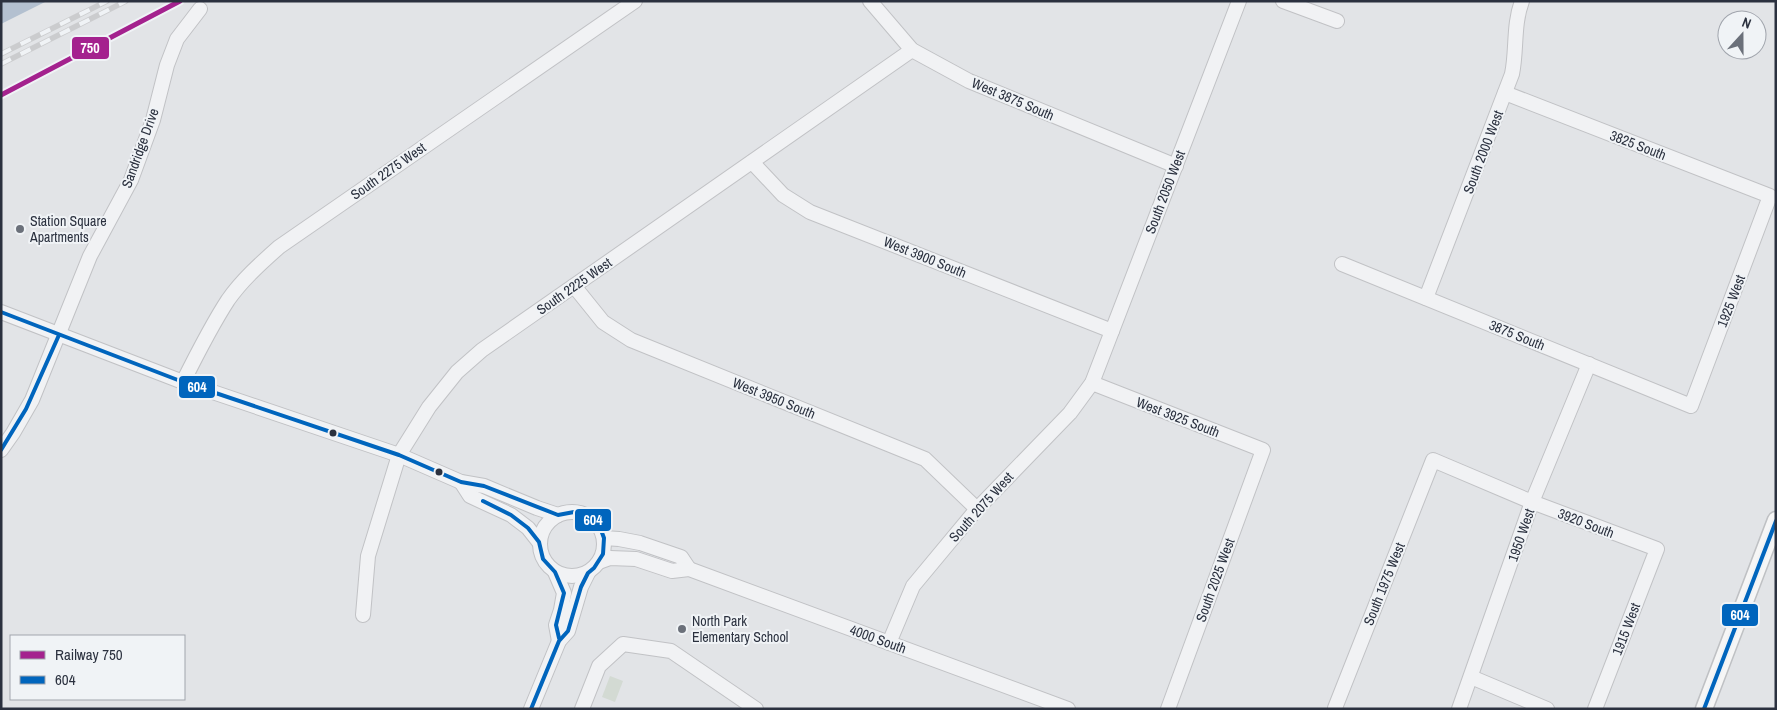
<svg xmlns="http://www.w3.org/2000/svg" width="1777" height="710" font-family="'Archivo Narrow',sans-serif">
<rect width="100%" height="100%" fill="#e2e4e7"/>
<path fill="#d3dad3" d="M 610,676 L 623,681 L 615,702 L 602,697 Z"/>
<path fill="#b3c0d0" d="M 1,1 L 47,1 L 1,24 Z"/>
<g fill="none" stroke-linecap="round" stroke-linejoin="round">
<defs>
<g id="minor">
<path d="M 870,1 L 912,50 L 969,81 L 1176,166"/>
<path d="M 1283,1 L 1337,21"/>
<path d="M 752,162 L 783,195 L 810,212 L 1112,331"/>
<path d="M 1342,264 L 1691,406 L 1770,196 L 1505,93"/>
<path d="M 574,286 L 603,322 L 631,340 L 925,459 L 977,509"/>
<path d="M 1426,298 L 1512,74 C 1517,50 1513,25 1522,1"/>
<path d="M 1,312 L 183,382 L 399,455 L 461,482 L 484,486 L 537,508 L 558,515"/>
<path d="M 183,382 C 197,354 211,326 228,300 C 242,280 261,263 279,247 L 635,1"/>
<path d="M 1092,383 L 1263,450 L 1168,709"/>
<path d="M 1,450 L 13,433 L 32,400 L 90,256 L 131,180 L 153,120 L 167,65 L 177,39 L 200,9"/>
<path d="M 461,482 L 470,496 L 511,515 L 528,528 L 539,542"/>
<circle cx="572" cy="544" r="32"/>
<path d="M 604,538 L 619,539 L 640,543 L 681,557 L 689,569"/>
<path d="M 599,562 L 610,558 L 636,559 L 672,571 L 689,569 L 1068,709"/>
<path d="M 555,572 L 564,593 L 561,610 L 556,625 L 559,641"/>
<path d="M 363,615 L 368,556 L 399,455 L 429,407 L 457,372 L 482,350 L 912,50"/>
<path d="M 889,643 L 913,586 L 977,509 L 1070,413 L 1092,383 L 1239,1"/>
<path d="M 1471,677 L 1547,709"/>
<path d="M 531,709 L 559,641 L 568,631 L 581,587 L 588,573"/>
<path d="M 582,709 L 599,666 L 623,644 L 671,651 L 756,709"/>
<path d="M 1336,709 L 1335,708 L 1433,460 L 1532,502 L 1657,549 L 1595,709"/>
<path d="M 1459,709 L 1532,502 L 1589,364"/>
</g>
<path id="major" d="M 1704,709 L 1776,520"/>
</defs>
<use href="#minor" stroke="#c1c2c5" stroke-width="16"/>
<use href="#major" stroke="#bfc1c4" stroke-width="19"/>
<use href="#minor" stroke="#f1f2f4" stroke-width="14"/>
<use href="#major" stroke="#f6f6f6" stroke-width="16"/>
<defs>
<g id="rail">
<path d="M 1,54 L 107,1"/>
<path d="M 1,64 L 126,1"/>
</g>
</defs>
<use href="#rail" stroke="#cbccce" stroke-width="5.5"/>
<use href="#rail" stroke="#f0f3f6" stroke-width="4" stroke-dasharray="11" stroke-linecap="butt"/>
<defs>
<g id="bus-1">
<path d="M 1,312 L 183,382 L 399,455 L 461,482 L 484,486 L 558,515 L 574,512 L 590,517 L 601,530 L 604,538 L 603,554 L 594,568 L 588,573 L 581,587 L 568,631 L 559,641 L 531,709"/>
<path d="M 1,450 L 26,409 L 59,335"/>
<path d="M 483,501 L 511,515 L 528,528 L 539,542 L 543,559 L 555,572 L 564,593 L 556,625 L 559,638"/>
<path d="M 1704,709 L 1776,521"/>
</g>
</defs>
<use href="#bus-1" stroke="#f0f3f6" stroke-width="8"/>
<use href="#bus-1" stroke="#0065bd" stroke-width="4"/>
<defs>
<path id="rail-1" d="M 1,95 L 180,1"/>
</defs>
<use href="#rail-1" stroke="#f0f3f6" stroke-width="9"/>
<use href="#rail-1" stroke="#a4228e" stroke-width="5"/>
</g>
<g fill="#6b707a" stroke="#f0f3f6" stroke-width="2">
<circle cx="20" cy="229" r="5"/>
<circle cx="682" cy="629" r="5"/>
</g>
<g fill="#2b313f" stroke="#f0f3f6" stroke-width="2">
<circle cx="333" cy="433" r="4.5"/>
<circle cx="439" cy="472" r="4.5"/>
</g>
<g text-anchor="middle" dominant-baseline="central" stroke-width="4" stroke-linejoin="round" paint-order="stroke">
<g font-size="14" fill="#2b313f" stroke="#f0f3f6">
<text transform="translate(1013 99) rotate(23)">West 3875 South</text>
<text transform="translate(1638 145) rotate(21)">3825 South</text>
<text transform="translate(140 148) rotate(-70)">Sandridge Drive</text>
<text transform="translate(1483 152) rotate(-69)">South 2000 West</text>
<text transform="translate(388 171) rotate(-35)">South 2275 West</text>
<text transform="translate(1165 192) rotate(-69)">South 2050 West</text>
<text transform="translate(925 257) rotate(22)">West 3900 South</text>
<text transform="translate(574 286) rotate(-35)">South 2225 West</text>
<text transform="translate(1731 301) rotate(-69)">1925 West</text>
<text transform="translate(1517 335) rotate(22)">3875 South</text>
<text transform="translate(774 398) rotate(22)">West 3950 South</text>
<text transform="translate(1178 417) rotate(21)">West 3925 South</text>
<text transform="translate(981 507) rotate(-48)">South 2075 West</text>
<text transform="translate(1586 523) rotate(21)">3920 South</text>
<text transform="translate(1521 535) rotate(-71)">1950 West</text>
<text transform="translate(1215 580) rotate(-70)">South 2025 West</text>
<text transform="translate(1384 584) rotate(-68)">South 1975 West</text>
<text transform="translate(1626 629) rotate(-69)">1915 West</text>
<text transform="translate(878 639) rotate(20)">4000 South</text>
</g>
<g font-size="14" fill="#2b313f" stroke="#f0f3f6" text-anchor="start">
<text x="30" y="221">Station Square<tspan x="30" dy="16">Apartments</tspan></text>
<text x="692" y="621">North Park<tspan x="692" dy="16">Elementary School</tspan></text>
</g>
</g>
<g stroke="#f0f3f6" stroke-width="2">
<rect x="71" y="36" width="39" height="24" rx="5" fill="#a4228e"/>
<rect x="178" y="375" width="38" height="24" rx="5" fill="#0065bd"/>
<rect x="574" y="508" width="38" height="24" rx="5" fill="#0065bd"/>
<rect x="1721" y="603" width="38" height="24" rx="5" fill="#0065bd"/>
</g>
<g font-size="14" text-anchor="middle" font-weight="bold" fill="#fff">
<text x="90" y="53">750</text>
<text x="197" y="392">604</text>
<text x="593" y="525">604</text>
<text x="1740" y="620">604</text>
</g>
<rect width="1777" height="710" fill="none" stroke="#2b313f" stroke-width="5"/>
<rect x="10" y="635" width="175" height="65" fill="#f0f3f6" stroke="#a1a5ad"/>
<rect x="20" y="651" width="25" height="8" fill="#a4228e" stroke="#a1a5ad"/>
<text x="55" y="660" font-size="15" fill="#2b313f">Railway 750</text>
<rect x="20" y="676" width="25" height="8" fill="#0065bd" stroke="#a1a5ad"/>
<text x="55" y="685" font-size="15" fill="#2b313f">604</text>
<g transform="translate(1742 35) rotate(21)"><circle r="24" fill="#f0f3f6" stroke="#a1a5ad"/>
<path d="M0-4L9 19L0 12L-9 19Z" fill="#6b707a"/>
<text y="-8" font-size="14" font-weight="bold" text-anchor="middle" fill="#2b313f">N</text>
</g>
</svg>
